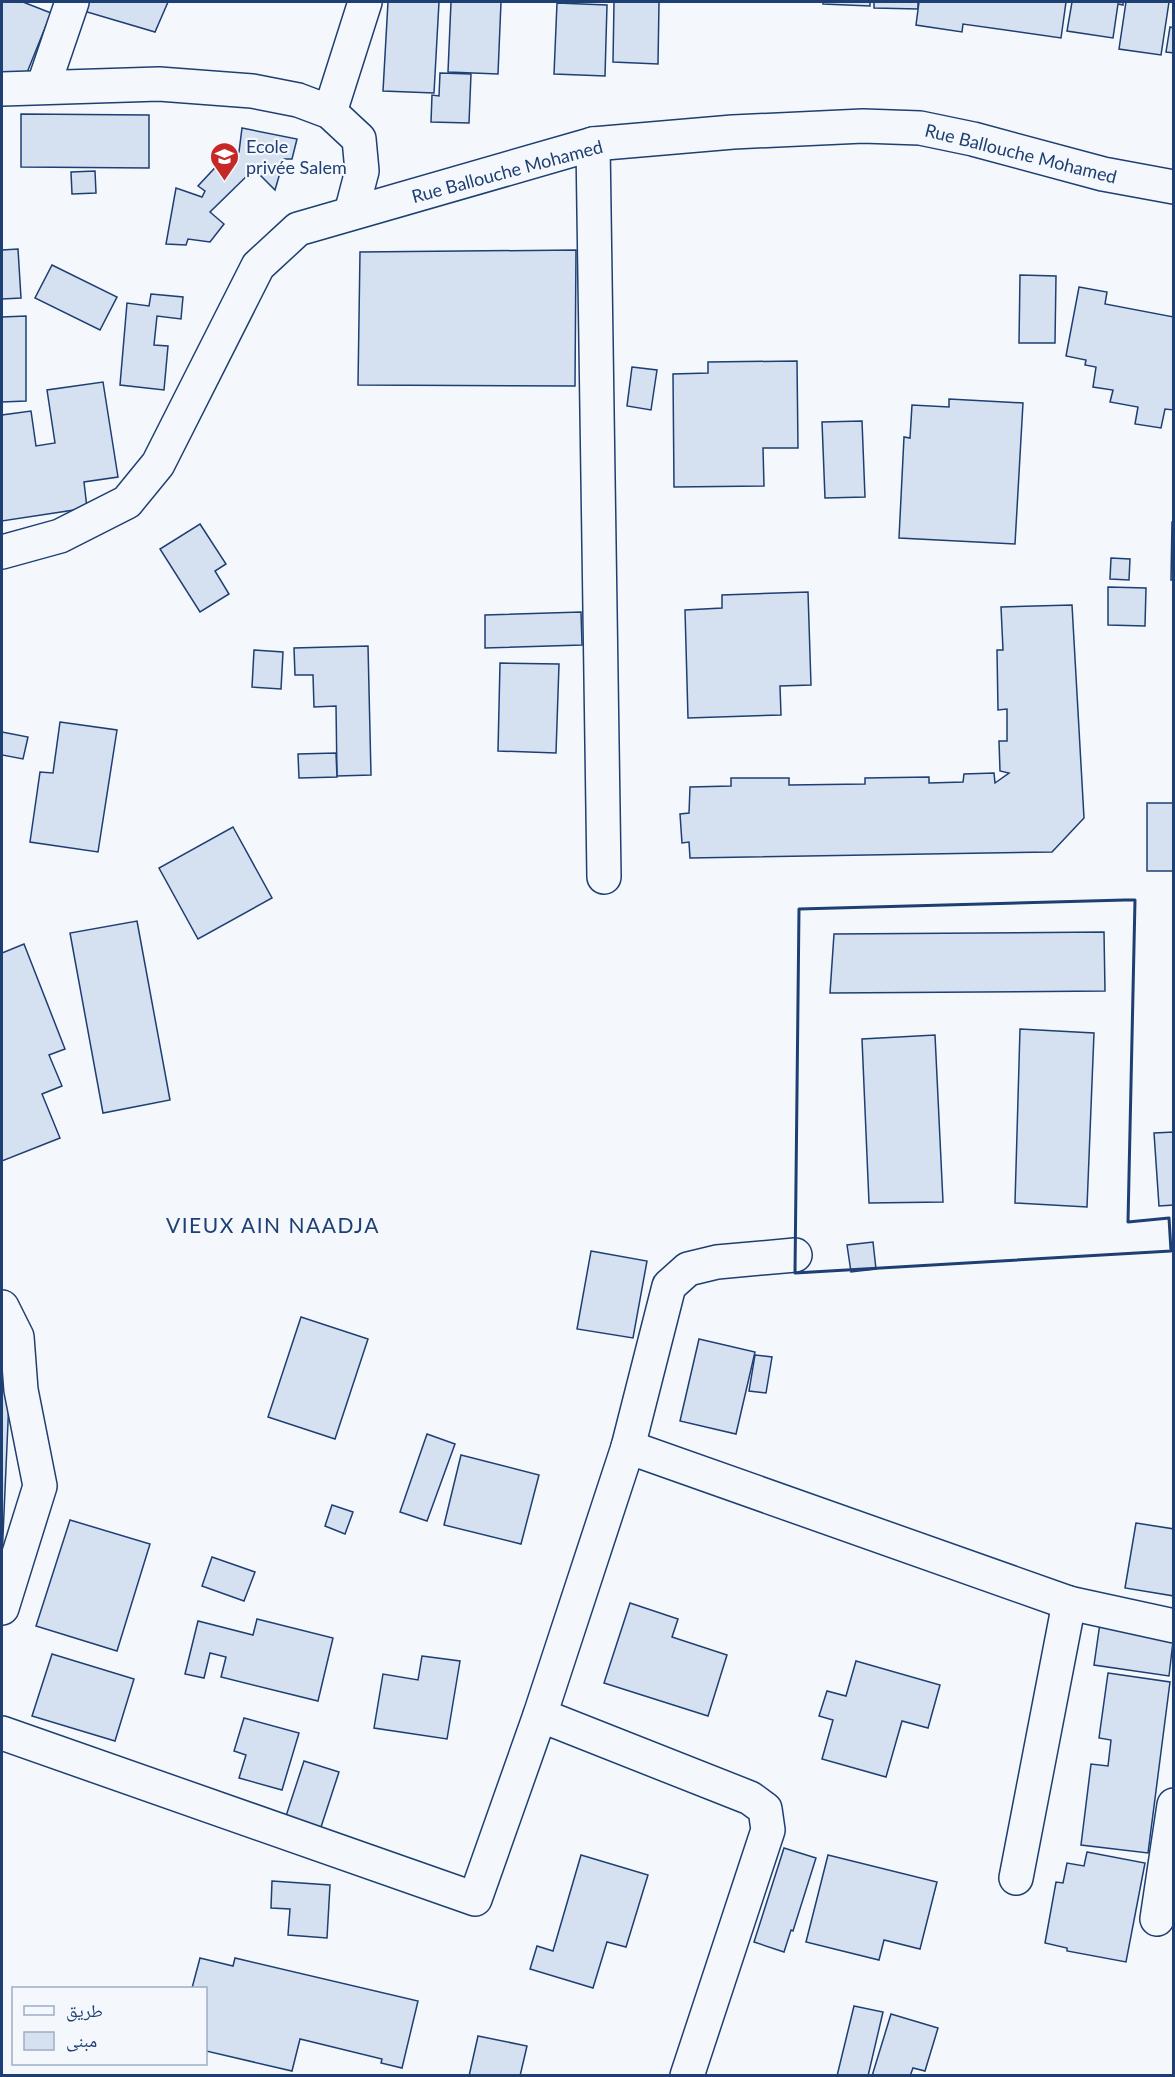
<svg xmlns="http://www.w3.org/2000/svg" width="1175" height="2077" font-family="Lato,'Noto Naskh Arabic',sans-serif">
<rect width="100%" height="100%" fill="#f4f7fb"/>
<g fill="#d5e0f0" stroke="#1d3f73" stroke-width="1.5">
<path d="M 2,2 L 23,2 L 51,13 L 22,85 L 2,77 Z"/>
<path d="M 79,2 L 168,2 L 155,32 L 77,9 Z"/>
<path d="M 388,2 L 439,2 L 434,93 L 383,91 Z"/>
<path d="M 451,2 L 501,2 L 498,74 L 448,72 Z"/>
<path d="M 614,2 L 659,2 L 658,64 L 613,62 Z"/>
<path d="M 823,2 L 870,2 L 870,6 L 823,4 Z"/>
<path d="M 874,2 L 918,2 L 918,9 L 874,8 Z"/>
<path d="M 919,2 L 1066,2 L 1061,38 L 963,24 L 962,32 L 916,25 Z"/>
<path d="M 1072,2 L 1123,2 L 1123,5 L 1118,4 L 1113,38 L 1067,31 Z"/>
<path d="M 1126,2 L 1169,2 L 1161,55 L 1119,49 Z"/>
<path d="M 557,3 L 607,5 L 605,76 L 554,74 Z"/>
<path d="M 1170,27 L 1174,28 L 1174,53 L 1166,52 Z"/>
<path d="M 440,73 L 471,74 L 469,123 L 431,122 L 432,95 L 439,96 Z"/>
<path d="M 21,114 L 149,115 L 149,168 L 21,167 Z"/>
<path d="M 242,128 L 297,139 L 292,159 L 284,159 L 275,190 L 254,169 L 210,212 L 224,224 L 210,242 L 188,239 L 186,245 L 166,244 L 176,188 L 202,197 L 205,191 L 198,186 L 224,158 L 230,162 L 239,152 Z"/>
<path d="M 95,171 L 96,193 L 72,194 L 71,172 Z"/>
<path d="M 18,249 L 21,298 L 2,299 L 2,250 Z"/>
<path d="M 576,250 L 575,386 L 358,385 L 360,252 Z"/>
<path d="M 52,265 L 117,297 L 100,330 L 35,298 Z"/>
<path d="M 1020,275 L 1056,276 L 1055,343 L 1019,343 Z"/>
<path d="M 1079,287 L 1107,292 L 1105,304 L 1174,317 L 1174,410 L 1165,409 L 1161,428 L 1135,424 L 1138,407 L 1110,402 L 1113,390 L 1093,387 L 1096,367 L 1085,365 L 1086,360 L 1066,356 Z"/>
<path d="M 151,294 L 183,297 L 181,319 L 157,316 L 154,345 L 168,346 L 164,390 L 120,385 L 127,303 L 149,306 Z"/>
<path d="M 26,316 L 26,401 L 2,402 L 2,317 Z"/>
<path d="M 797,361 L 798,448 L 763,448 L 764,486 L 674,487 L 673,374 L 708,373 L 708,362 Z"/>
<path d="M 632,367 L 657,370 L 651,410 L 627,406 Z"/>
<path d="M 103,382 L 118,477 L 84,482 L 87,508 L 2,521 L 2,415 L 31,411 L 36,446 L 55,443 L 47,390 Z"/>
<path d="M 949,399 L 1023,403 L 1015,544 L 899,538 L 904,437 L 910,438 L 912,405 L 949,407 Z"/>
<path d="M 862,421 L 865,497 L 825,498 L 822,422 Z"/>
<path d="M 1172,522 L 1174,522 L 1174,580 L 1171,580 Z"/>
<path d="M 200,524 L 226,564 L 215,571 L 229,594 L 200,612 L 160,549 Z"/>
<path d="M 1111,558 L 1130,559 L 1129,580 L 1110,579 Z"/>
<path d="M 1108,587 L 1146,588 L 1145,626 L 1108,625 Z"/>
<path d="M 808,592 L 811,685 L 780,686 L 781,715 L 688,718 L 685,610 L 722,608 L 722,595 Z"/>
<path d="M 1072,605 L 1084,818 L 1052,852 L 690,858 L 689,842 L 682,843 L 680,814 L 689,813 L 690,787 L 731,786 L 731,778 L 789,778 L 789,785 L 865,784 L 865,778 L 929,777 L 929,783 L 963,782 L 964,774 L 994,773 L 995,783 L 1009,773 L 1000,771 L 999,741 L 1007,741 L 1007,709 L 998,710 L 997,650 L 1003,650 L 1001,607 Z"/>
<path d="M 581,612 L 582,645 L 485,648 L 485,615 Z"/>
<path d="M 368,646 L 371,775 L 337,776 L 336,706 L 314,707 L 313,675 L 295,675 L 294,648 Z"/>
<path d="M 254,650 L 283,652 L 281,689 L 252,687 Z"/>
<path d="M 500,663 L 559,664 L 556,753 L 498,751 Z"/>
<path d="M 60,722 L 117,730 L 98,852 L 30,842 L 40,772 L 53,773 Z"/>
<path d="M 2,732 L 28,737 L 23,759 L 2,755 Z"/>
<path d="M 336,753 L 337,777 L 299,778 L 298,754 Z"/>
<rect x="1147" y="803" width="27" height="68"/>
<path d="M 233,827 L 272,898 L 198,939 L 159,868 Z"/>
<path d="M 137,921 L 170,1100 L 103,1113 L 70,933 Z"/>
<path d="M 1104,932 L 1105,991 L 830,993 L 834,934 Z"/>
<path d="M 24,944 L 65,1049 L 49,1055 L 62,1086 L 42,1094 L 60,1138 L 2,1161 L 2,953 Z"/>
<path d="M 1020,1029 L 1094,1033 L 1087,1207 L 1015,1203 Z"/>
<path d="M 935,1035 L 943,1202 L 869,1203 L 862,1039 Z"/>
<path d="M 1174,1132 L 1174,1205 L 1159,1206 L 1154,1133 Z"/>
<path d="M 873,1242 L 876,1269 L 851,1272 L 847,1245 Z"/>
<path d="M 591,1251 L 647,1261 L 633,1338 L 577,1329 Z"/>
<path d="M 301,1317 L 368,1339 L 335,1439 L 268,1417 Z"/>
<path d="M 699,1339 L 755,1352 L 736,1434 L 680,1421 Z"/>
<path d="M 2,1354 L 11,1355 L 2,1558 Z"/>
<path d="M 755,1355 L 772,1357 L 766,1393 L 749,1391 Z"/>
<path d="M 427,1434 L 455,1444 L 427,1521 L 400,1512 Z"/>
<path d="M 461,1455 L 539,1475 L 521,1544 L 444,1525 Z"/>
<path d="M 332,1505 L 353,1512 L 345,1534 L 325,1526 Z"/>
<path d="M 70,1520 L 150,1544 L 117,1651 L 36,1626 Z"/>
<path d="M 1136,1523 L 1174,1529 L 1174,1596 L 1125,1588 Z"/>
<path d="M 212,1557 L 255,1572 L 244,1601 L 202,1586 Z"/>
<path d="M 630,1603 L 678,1619 L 672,1637 L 727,1655 L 708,1716 L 604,1683 Z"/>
<path d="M 257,1619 L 333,1638 L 318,1701 L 221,1677 L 226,1657 L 210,1653 L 204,1678 L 185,1674 L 198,1621 L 253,1635 Z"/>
<path d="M 1100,1623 L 1174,1633 L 1169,1676 L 1094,1665 Z"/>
<path d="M 52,1654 L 134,1679 L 115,1741 L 32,1716 Z"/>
<path d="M 422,1656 L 460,1661 L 447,1739 L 374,1728 L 383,1674 L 418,1680 Z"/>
<path d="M 856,1661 L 940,1685 L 928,1728 L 902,1721 L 886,1777 L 822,1759 L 833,1720 L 819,1716 L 827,1691 L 846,1696 Z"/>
<path d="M 1108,1673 L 1170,1682 L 1148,1853 L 1081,1845 L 1091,1764 L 1108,1766 L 1111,1740 L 1099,1738 Z"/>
<path d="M 244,1718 L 299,1733 L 282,1790 L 239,1778 L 246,1755 L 234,1751 Z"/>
<path d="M 304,1761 L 339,1772 L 321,1827 L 286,1816 Z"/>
<path d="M 784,1848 L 816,1858 L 793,1931 L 791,1930 L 784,1952 L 754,1942 Z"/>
<path d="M 1087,1852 L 1145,1863 L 1126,1962 L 1067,1951 L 1067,1948 L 1045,1943 L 1056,1882 L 1063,1883 L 1067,1863 L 1084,1866 Z"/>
<path d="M 581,1855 L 648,1875 L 626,1947 L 607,1942 L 593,1988 L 530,1969 L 537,1946 L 553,1951 Z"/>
<path d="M 828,1855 L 937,1882 L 920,1949 L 884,1940 L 879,1960 L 806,1942 Z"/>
<path d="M 272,1881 L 330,1885 L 327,1938 L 288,1935 L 290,1909 L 271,1908 Z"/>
<path d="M 200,1958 L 233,1966 L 235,1958 L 418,2001 L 402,2068 L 381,2063 L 382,2059 L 300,2039 L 292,2071 L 206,2051 L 206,1988 L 192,1988 Z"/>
<path d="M 854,2006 L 883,2012 L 868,2076 L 837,2076 Z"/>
<path d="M 891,2014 L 938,2028 L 925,2071 L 913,2068 L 910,2076 L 872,2076 Z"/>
<path d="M 478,2036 L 527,2046 L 520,2076 L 469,2076 Z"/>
</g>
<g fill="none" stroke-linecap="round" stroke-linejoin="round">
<defs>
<g id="minor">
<path d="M 43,87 L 72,2"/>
<path d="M 2,89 L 159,84 L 252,91 L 298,100 L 330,112 L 359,139 L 362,171 L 351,213"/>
<path d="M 330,112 L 365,2"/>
<path d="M 593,144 L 604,877"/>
<path d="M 2,552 L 60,536 L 127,502 L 158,464 L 258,266 L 298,229 L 593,144 L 733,132 L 863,126 L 920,128 L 973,139 L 1103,174 L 1174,187"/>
<path d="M 2,1307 L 17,1337 L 21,1390 L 40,1486 L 2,1608"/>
<path d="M 628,1447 L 1069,1603 L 1174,1626"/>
<path d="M 540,1715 L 750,1798 L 765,1809 L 768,1830 L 687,2076"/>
<path d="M 2,1733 L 475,1899 L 540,1715 L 628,1447 L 669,1286 L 688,1269 L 717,1262 L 795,1255"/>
<path d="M 1016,1878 L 1069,1603"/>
<path d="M 1157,1919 L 1174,1805"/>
</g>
</defs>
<use href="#minor" stroke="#1d3f73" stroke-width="36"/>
<use href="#minor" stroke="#f4f7fb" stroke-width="33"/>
<path stroke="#1d3f73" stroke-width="3" d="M 1125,900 L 1135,900 L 1128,1222 L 1169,1218 L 1171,1251 L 795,1273 L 799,909 Z"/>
</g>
<defs>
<symbol id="school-pin" viewBox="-11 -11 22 30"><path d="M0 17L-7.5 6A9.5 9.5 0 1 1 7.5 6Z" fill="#c62828" stroke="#f4f7fb"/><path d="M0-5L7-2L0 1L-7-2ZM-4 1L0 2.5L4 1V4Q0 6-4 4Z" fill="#fff"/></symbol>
</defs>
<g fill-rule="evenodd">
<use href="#school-pin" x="208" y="140" width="33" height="45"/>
</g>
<g text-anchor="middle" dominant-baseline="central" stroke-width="4.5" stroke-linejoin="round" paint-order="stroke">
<g font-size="18" fill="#1d3f73" stroke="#f4f7fb" text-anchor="start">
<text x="246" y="146">Ecole<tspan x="246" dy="21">privée Salem</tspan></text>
</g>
<g font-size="18" fill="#1d3f73" stroke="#f4f7fb">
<text transform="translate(1021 153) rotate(14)">Rue Ballouche Mohamed</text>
<text transform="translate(507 171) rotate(-15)">Rue Ballouche Mohamed</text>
</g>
<g font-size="21" letter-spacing="1.5" fill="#1d3f73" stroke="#f4f7fb">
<text x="273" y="1224">VIEUX AIN NAADJA</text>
</g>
</g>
<rect width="1175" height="2077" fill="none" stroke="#1d3f73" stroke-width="6"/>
<rect x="12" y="1987" width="195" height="78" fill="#f4f7fb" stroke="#9eadc5" stroke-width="1.5"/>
<rect x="24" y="2006" width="30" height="9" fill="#f4f7fb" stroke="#9eadc5" stroke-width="1.5"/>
<text x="66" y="2017" font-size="18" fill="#1d3f73">طريق</text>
<rect x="24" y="2032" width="30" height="18" fill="#d5e0f0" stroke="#9eadc5" stroke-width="1.5"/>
<text x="66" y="2047" font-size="18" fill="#1d3f73">مبنى</text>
</svg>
